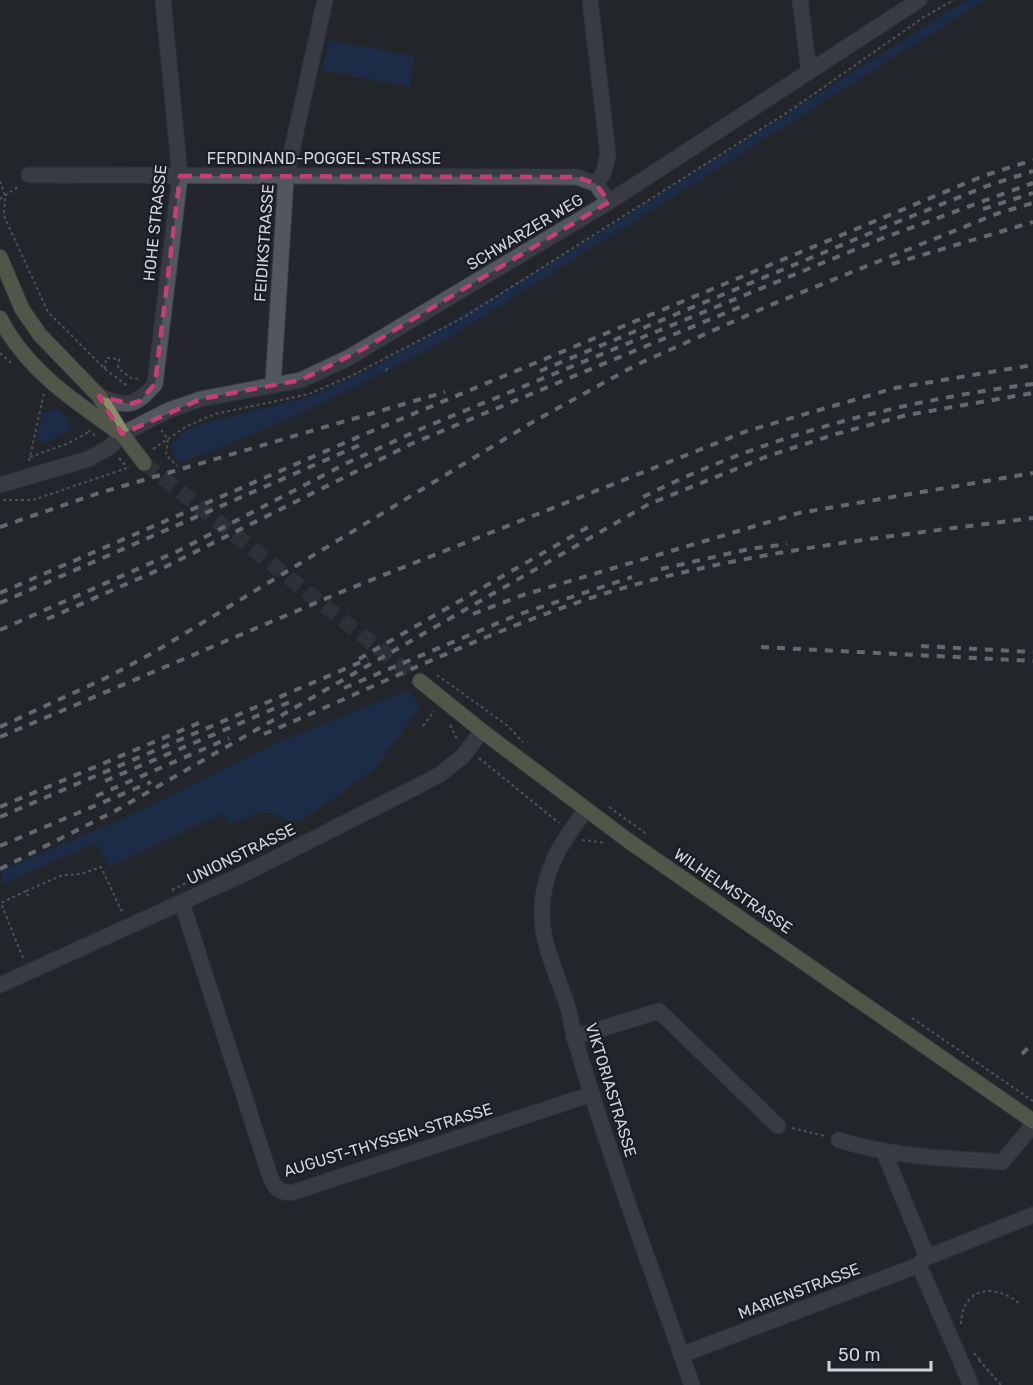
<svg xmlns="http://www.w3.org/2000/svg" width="1033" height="1385" font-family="Rubik,sans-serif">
<rect width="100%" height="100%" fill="#23262c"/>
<g fill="#183366">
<path d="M 966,0 L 985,0 L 449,338 C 362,385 272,430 179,463 L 170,446 L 183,432 L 202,424 L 312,396 L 374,367 L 571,251 Z"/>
<path d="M 329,40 L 414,56 L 410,87 L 322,70 Z"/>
<path d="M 58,410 L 68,419 L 69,430 L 45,444 L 40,443 L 37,434 L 42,414 L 51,410 Z"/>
<path d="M 408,690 L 420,706 L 374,770 L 306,817 L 292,824 C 271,805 251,814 229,825 L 223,813 L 109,867 L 96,843 L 4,883 L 0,871 L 140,811 L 277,743 Z"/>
</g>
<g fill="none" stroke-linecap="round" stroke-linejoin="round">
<path stroke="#3d4046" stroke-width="15" stroke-dasharray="15 8" stroke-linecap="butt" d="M 144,463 L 420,681"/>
<defs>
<g id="minor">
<path d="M 590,0 L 608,154 L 604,172 L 596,184"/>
<path d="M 800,0 L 809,71"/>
<path d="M 29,175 L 577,177 L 596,184 L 609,202"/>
<path d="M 273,385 L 286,177 L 325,0"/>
<path d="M 99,396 C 127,408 135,407 155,384 L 180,176 L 163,0"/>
<path d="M 0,485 L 88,459 L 110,447 L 122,434 L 169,410 L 201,399 L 301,380 L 348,358 L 609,202 L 919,0"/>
<path d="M 586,810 C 562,841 542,871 542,912 C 541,944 559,978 568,1008 C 571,1018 572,1029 575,1039 C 609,1156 652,1270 692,1385"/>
<path d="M 182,903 L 267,1167 C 272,1182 274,1192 291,1193 L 592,1094"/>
<path d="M 0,985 L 248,872 L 412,789 L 439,775 L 463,756 L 482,731"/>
<path d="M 574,1037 L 659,1011 L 778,1126"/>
<path d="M 839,1140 C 892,1157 946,1158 1002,1162 L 1033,1125"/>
<path d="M 884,1152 L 927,1257"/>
<path d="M 919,1265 L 971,1385"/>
<path d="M 681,1355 L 919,1265 L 923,1259 L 1033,1215"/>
</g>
<g id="major">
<path d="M 0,257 L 22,309 L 40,335 L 99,396 L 122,434 L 144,463"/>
<path d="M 0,318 C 25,368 72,400 117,431"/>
<path d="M 420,681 L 482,731 L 630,842 L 1033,1121"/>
</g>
</defs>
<use href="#minor" stroke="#3f4248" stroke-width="17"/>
<use href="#major" stroke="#3f4248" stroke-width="17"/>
<g stroke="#818489" stroke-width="2" stroke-dasharray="3 3" stroke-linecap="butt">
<path d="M 0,181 L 5,196 L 4,216 L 48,312 L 105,369 L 129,387"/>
<path d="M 0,199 L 19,186"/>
<path d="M 0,353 L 11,363"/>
<path d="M 105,369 L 106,358 L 119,359 L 118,368 L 131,378 L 141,379"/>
<path d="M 386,371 L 388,366"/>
<path d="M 88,430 L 97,437"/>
<path d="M 161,430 L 168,439 L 166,455 L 177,466"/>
<path d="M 153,449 L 187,426 L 215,414 L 309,394 L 355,374 L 464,317 L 791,110 L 924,17 L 954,0"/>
<path d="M 30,457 L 69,443 L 90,431"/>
<path d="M 119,458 L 127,467"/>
<path d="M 29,461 L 44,393"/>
<path d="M 3,500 L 33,500 L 130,467"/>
<path d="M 437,675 L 508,726 L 523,742"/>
<path d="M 450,725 L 457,739"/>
<path d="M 423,726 L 434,711"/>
<path d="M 479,758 L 559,823"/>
<path d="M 609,807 L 648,835"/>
<path d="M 582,840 L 606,843"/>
<path d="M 172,890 L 239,857"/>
<path d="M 26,891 L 63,875 L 81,874 L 101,867 L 121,910 L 126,911"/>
<path d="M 23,958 L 1,903 L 26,891 L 28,896"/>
<path d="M 912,1018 L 1033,1101"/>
<path d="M 792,1128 L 825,1136"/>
<path d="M 961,1324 C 962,1286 996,1283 1020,1304"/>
<path d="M 974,1353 L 980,1360"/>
<path d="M 979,1360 L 1001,1385"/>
</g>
<use href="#minor" stroke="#52565d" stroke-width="15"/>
<use href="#major" stroke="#87906b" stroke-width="15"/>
<g stroke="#b6b9bd" stroke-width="4" stroke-dasharray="8 8" stroke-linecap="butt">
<path d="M 983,209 L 1033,193"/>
<path d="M 892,264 L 1033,222"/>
<path d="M 540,371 L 880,229 L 987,186 L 1033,171"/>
<path d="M 643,497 C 764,436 899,401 1033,384"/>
<path d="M 0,527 L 99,493 L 445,392"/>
<path d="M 661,569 L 749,549 L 787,544"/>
<path d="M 0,593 L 365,434 L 983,176 L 1033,160"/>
<path d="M 0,603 L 360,445"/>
<path d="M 473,614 L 523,595 L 799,513 L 1033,473"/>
<path d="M 47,619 L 165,567 L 411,444 L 747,304"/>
<path d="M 0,630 L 178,551 L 347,463 L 423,428 L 883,238 L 1033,183"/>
<path d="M 921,646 L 1033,652"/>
<path d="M 761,647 L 1033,661"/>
<path d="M 359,659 L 588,527"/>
<path d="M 344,688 L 517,615 L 632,577"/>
<path d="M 0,727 L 112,675 L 156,651 L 531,423 L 636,365 L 768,306 L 996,214 L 1033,203"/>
<path d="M 264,734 C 375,687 485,632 600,595 C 740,551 888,537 1033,518"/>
<path d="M 0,737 L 346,590 L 747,431 L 895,388 L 1033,365"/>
<path d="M 105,781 L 292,701"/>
<path d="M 96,796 L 229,738"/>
<path d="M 0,807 L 206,720"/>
<path d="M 0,817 L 368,659"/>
<path d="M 0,846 L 151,782"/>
<path d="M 0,869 L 115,811 L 649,504 L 768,456 L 836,434 L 907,415 L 1033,393"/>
<path d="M 1022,1054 L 1033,1043"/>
</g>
</g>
<path d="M0 0H1033V1385H0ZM 180,176 L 577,177 L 596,184 L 609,202 L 363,349 L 301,380 L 201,399 L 122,434 L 99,396 L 130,404 L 140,401 L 155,384 Z" fill="#23262c" fill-opacity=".55" fill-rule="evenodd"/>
<path fill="none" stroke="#c53e74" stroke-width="4.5" stroke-dasharray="12 8" stroke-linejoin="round" d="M 180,176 L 577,177 L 596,184 L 609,202 L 363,349 L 301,380 L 201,399 L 122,434 L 99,396 L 130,404 L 140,401 L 155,384 Z"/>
<g text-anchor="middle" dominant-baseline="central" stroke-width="4.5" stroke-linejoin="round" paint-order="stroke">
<g font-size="16" fill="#d1d4d8" stroke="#191d23">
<text x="324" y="158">FERDINAND-POGGEL-STRASSE</text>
<text transform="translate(155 223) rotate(-84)">HOHE STRASSE</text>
<text transform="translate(525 232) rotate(-31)">SCHWARZER WEG</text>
<text transform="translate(264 243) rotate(-86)">FEIDIKSTRASSE</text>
<text transform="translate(241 854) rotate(-26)">UNIONSTRASSE</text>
<text transform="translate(733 891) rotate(34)">WILHELMSTRASSE</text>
<text transform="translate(611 1090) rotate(73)">VIKTORIASTRASSE</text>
<text transform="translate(388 1140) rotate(-17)">AUGUST-THYSSEN-STRASSE</text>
<text transform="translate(799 1291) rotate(-21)">MARIENSTRASSE</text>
</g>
</g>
<path d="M829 1361v9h102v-9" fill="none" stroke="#d1d4d8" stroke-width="3"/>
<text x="838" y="1361" font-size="18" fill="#d1d4d8" stroke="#191d23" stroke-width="4.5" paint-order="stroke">50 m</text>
</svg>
